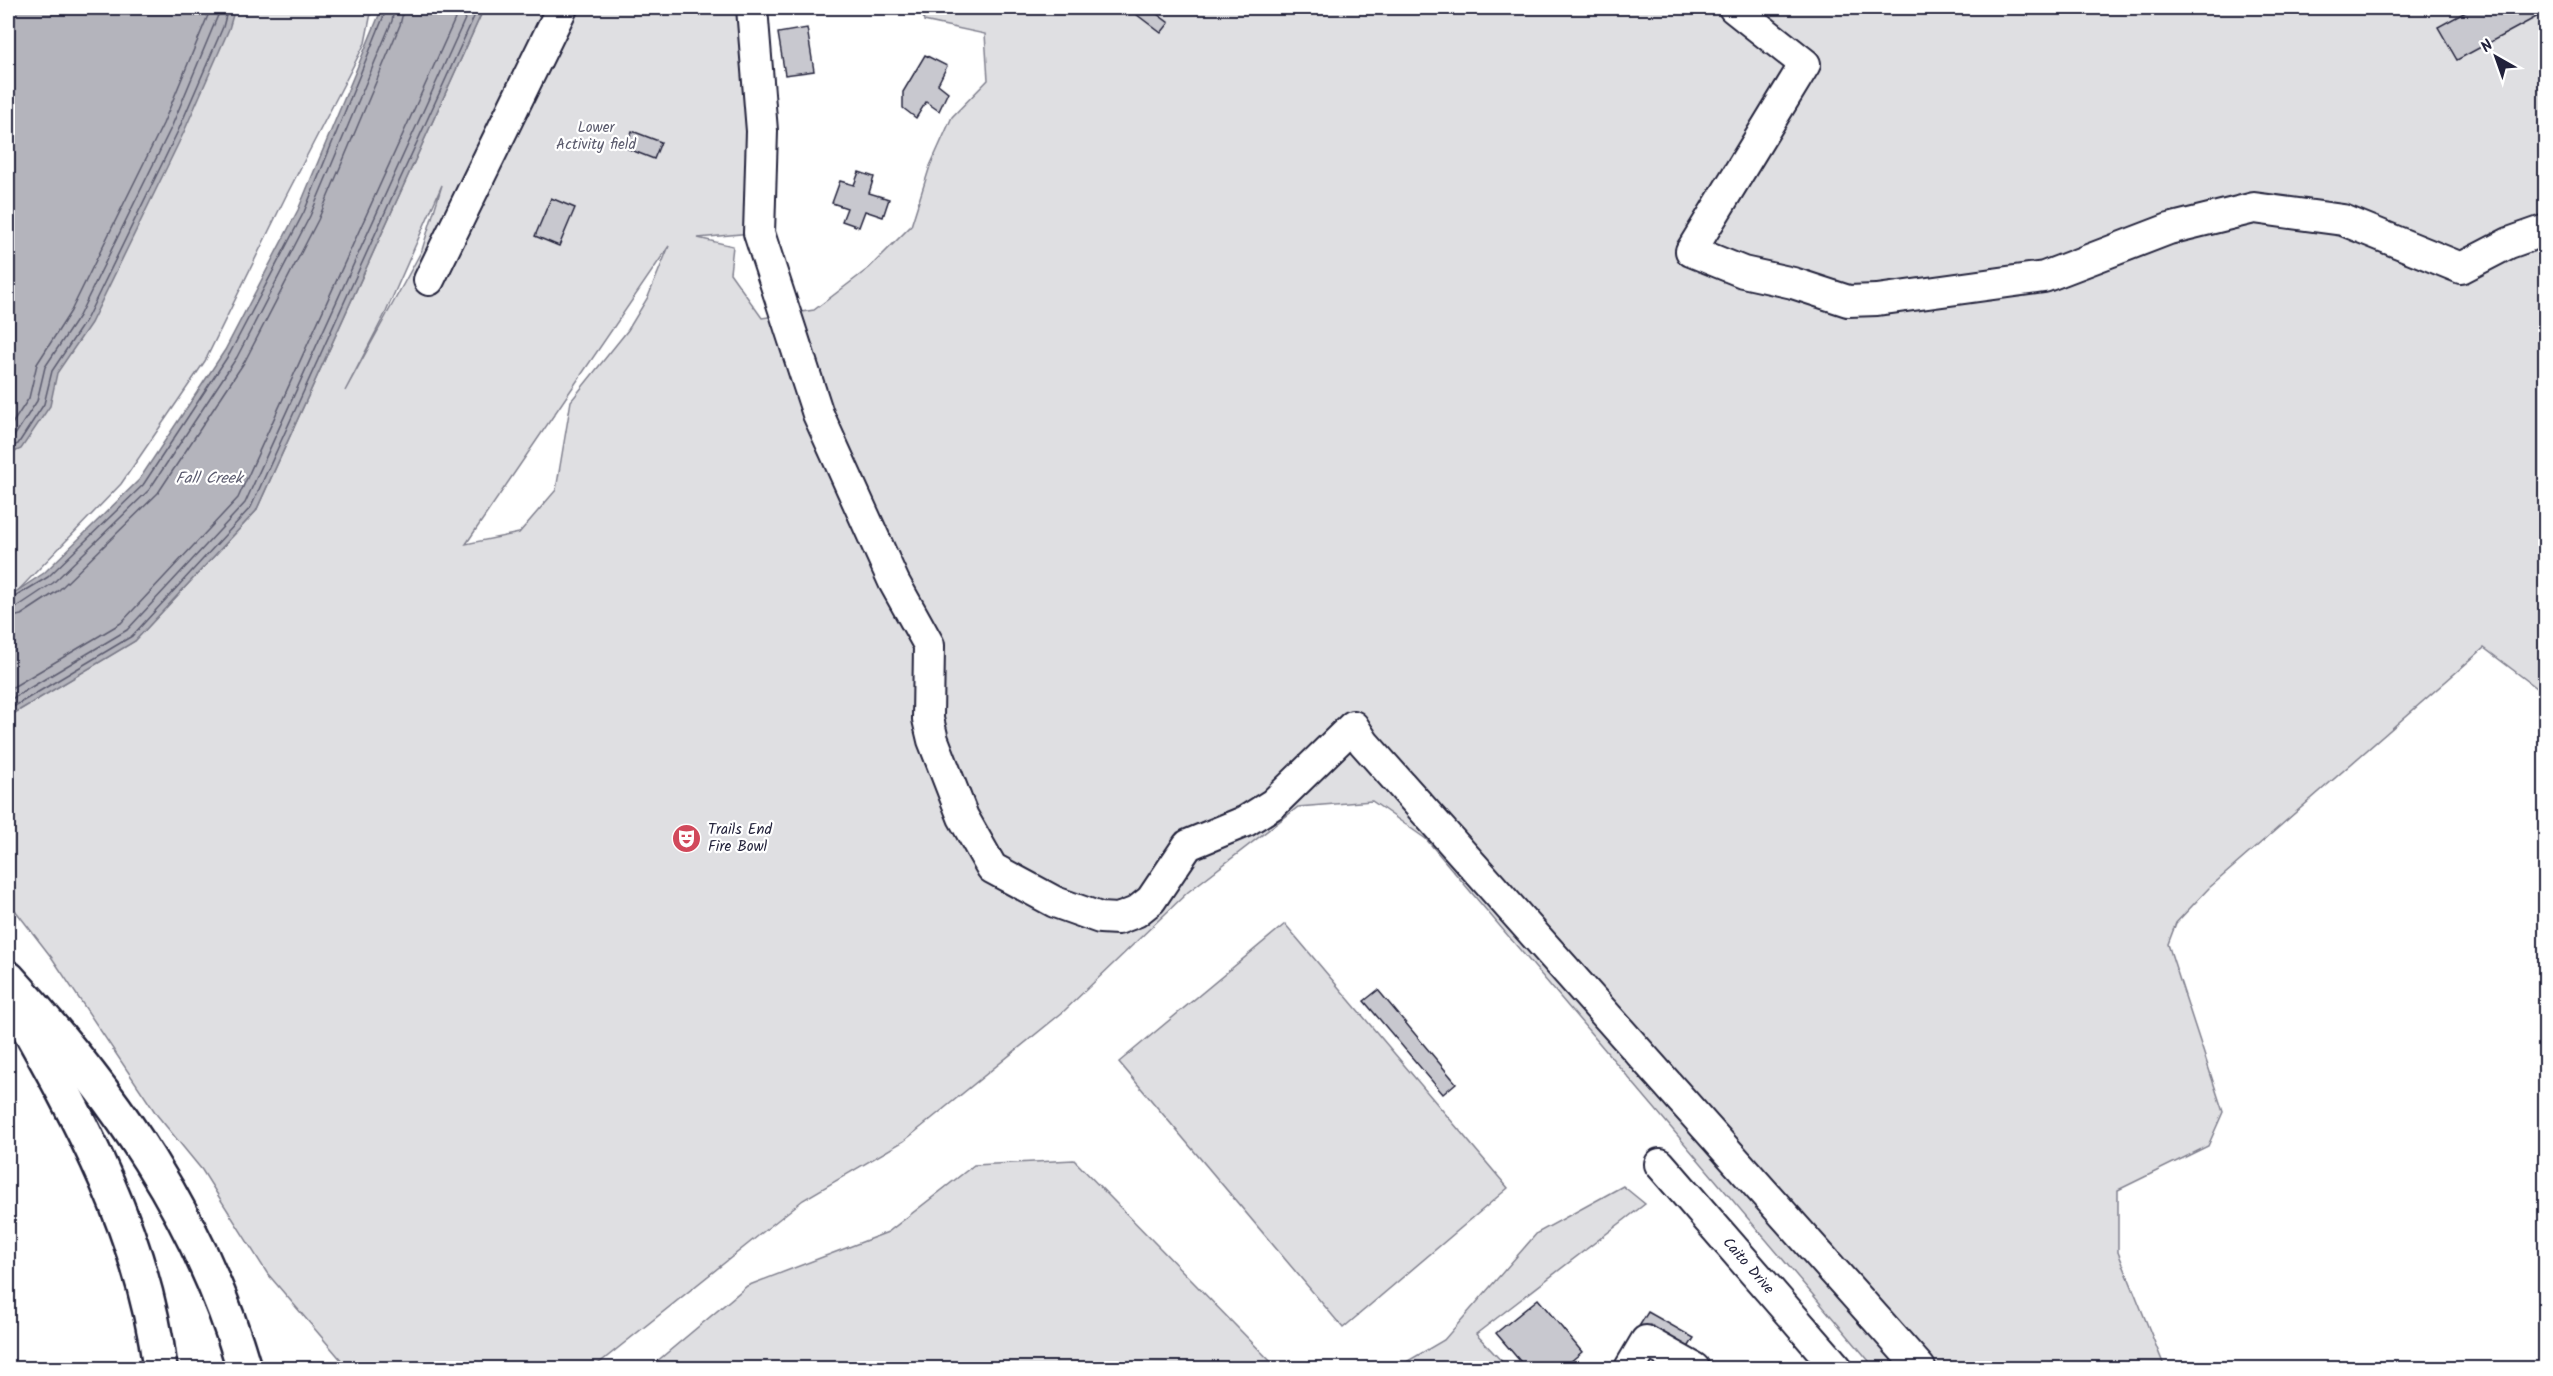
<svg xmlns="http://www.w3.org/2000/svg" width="2553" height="1376" font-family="Kalam,sans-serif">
<rect width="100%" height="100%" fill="#fff"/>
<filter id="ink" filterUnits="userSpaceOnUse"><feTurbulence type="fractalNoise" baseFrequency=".0167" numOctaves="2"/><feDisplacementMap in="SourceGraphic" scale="12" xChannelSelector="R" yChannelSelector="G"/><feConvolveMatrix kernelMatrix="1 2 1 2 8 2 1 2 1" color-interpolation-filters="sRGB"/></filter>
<g filter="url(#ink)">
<g fill="#dfdfe2" stroke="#80808e" stroke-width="1.5" fill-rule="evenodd">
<path d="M 8,8 L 372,8 L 365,43 L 286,196 L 205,361 L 121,484 L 8,601 Z"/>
<path d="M 484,8 L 749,8 L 751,233 L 698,238 L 733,246 L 730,273 L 762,318 L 814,310 L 869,268 L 911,226 L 930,166 L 952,117 L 988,80 L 985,34 L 924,21 L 922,8 L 2545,8 L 2545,694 L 2484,648 L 2209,888 L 2176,923 L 2168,944 L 2223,1112 L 2208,1146 L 2118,1190 L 2118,1252 L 2165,1368 L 1875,1368 L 1426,839 L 1372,801 L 1298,807 L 1188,892 L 1063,1012 L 904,1141 L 803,1200 L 593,1368 L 348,1368 L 267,1273 L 202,1170 L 157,1115 L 52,958 L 8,901 L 8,717 L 135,641 L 256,511 ZM 442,185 L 422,250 L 345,391 L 386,312 ZM 669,246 L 648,297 L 628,330 L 571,401 L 556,490 L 519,533 L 466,544 Z"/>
<path d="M 1285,924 L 1508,1188 L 1343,1328 L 1119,1062 Z"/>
<path d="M 1074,1160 L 1277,1368 L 649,1368 L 747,1286 L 888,1232 L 974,1165 Z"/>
<path d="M 1623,1186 L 1645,1204 L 1476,1334 L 1508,1368 L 1396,1368 L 1444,1340 L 1537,1233 Z"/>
</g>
<g fill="#b4b4bc" stroke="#7a7a88" stroke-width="1.5">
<path d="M 8,8 L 235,8 L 229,29 L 183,134 L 91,323 L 57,373 L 50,406 L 21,449 L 10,454 L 8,451 Z"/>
<path d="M 382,8 L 484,8 L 256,511 L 135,641 L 8,717 L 8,597 L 44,573 L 139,480 L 225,350 L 298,210 Z"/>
</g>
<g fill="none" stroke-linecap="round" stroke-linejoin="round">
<g stroke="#5c5c6f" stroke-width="1.5">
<path d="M 8,430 L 29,398 L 37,364 L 71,311 L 163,124 L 211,8"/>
<path d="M 8,440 L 13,438 L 37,401 L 45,367 L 79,316 L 171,128 L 221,8"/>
<path d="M 8,448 L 18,444 L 44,404 L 52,371 L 86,320 L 178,131 L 223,27 L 228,8"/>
<path d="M 8,601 L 48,577 L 143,485 L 230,353 L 304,212 L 387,8"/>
<path d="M 8,609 L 17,607 L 53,583 L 149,490 L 237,357 L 310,216 L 392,21 L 394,8"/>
<path d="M 8,618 L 21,615 L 59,590 L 158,493 L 245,361 L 318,220 L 400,25 L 404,8"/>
<path d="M 8,690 L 121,623 L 238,498 L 460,8"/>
<path d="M 8,701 L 127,630 L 245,503 L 470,8"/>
<path d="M 8,710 L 132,636 L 251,507 L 478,8"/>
</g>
</g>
<g fill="#c8c8cf" stroke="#22223b" stroke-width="1.5">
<path d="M 1128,8 L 1149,8 L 1169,23 L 1161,33 Z"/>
<path d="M 2473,8 L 2546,8 L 2546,9 L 2540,12 L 2542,14 L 2457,60 L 2438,27 Z"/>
<path d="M 807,28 L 814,71 L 785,75 L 778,33 Z"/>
<path d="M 925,55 L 947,66 L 938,84 L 948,92 L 939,111 L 926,102 L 916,118 L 903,108 L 903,92 Z"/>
<path d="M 632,131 L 661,142 L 654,159 L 626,148 Z"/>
<path d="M 859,172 L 874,177 L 869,193 L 889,199 L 883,217 L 865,211 L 859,227 L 842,221 L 847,208 L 832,203 L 840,181 L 854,185 Z"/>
<path d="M 551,198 L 575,208 L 559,246 L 535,236 Z"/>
<path d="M 1378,990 L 1456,1083 L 1443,1094 L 1364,1001 Z"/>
<path d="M 1538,1299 L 1582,1352 L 1563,1368 L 1526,1368 L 1496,1333 Z"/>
<path d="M 1648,1312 L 1694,1338 L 1684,1354 L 1638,1328 Z"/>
</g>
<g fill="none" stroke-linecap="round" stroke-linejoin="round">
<defs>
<g id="minor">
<path d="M 752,8 L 762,131 L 759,233 L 818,414 L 894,582 L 929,645 L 928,719 L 933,740 L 963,817 L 992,868 L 1055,902 L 1100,918 L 1118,919 L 1136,912 L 1151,900 L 1188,845 L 1246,821 L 1273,804 L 1353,726 L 1364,743 L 1920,1368"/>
<path d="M 1734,8 L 1805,64 L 1691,251 L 1743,272 L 1793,283 L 1848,301 L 1877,300 L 2044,277 L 2169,229 L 2254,208 L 2343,220 L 2461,268 L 2509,243 L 2546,230"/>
<path d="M 429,280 L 562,8"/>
<path d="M 1660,1164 L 1837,1368"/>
<path d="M 1630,1368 L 1646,1341 L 1694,1368"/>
</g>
<g id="highway">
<path d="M 8,978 C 114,1094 200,1216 244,1368"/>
<path d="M 16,1006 C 81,1121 144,1236 160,1368"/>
</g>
</defs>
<use href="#minor" stroke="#22223b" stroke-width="34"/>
<use href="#highway" stroke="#22223b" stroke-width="38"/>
<use href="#minor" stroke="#fff" stroke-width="30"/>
<use href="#highway" stroke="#fff" stroke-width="33"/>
</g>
</g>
<defs>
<symbol id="theatre-disc" viewBox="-11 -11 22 22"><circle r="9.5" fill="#d1495b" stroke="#fff"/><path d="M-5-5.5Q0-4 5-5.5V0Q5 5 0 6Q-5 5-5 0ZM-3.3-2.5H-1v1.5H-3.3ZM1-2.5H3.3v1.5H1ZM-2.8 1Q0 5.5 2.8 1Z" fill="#fff"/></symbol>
</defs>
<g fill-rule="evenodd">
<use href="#theatre-disc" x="670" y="822" width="33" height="33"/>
</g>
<g text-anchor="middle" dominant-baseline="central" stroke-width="4.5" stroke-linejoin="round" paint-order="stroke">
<g font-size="15" fill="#5b5b6d" stroke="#fff">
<text x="596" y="128">Lower<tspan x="596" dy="17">Activity field</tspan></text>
</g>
<g font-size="15" fill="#22223b" stroke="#fff" text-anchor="start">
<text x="708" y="830">Trails End<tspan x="708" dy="17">Fire Bowl</tspan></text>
</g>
<g font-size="15" fill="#22223b" stroke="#fff">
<text transform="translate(1748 1266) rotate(49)">Caito Drive</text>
</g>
<g font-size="16" font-style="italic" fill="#5c5c6f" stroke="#fff">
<text x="209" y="478">Fall Creek</text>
</g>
</g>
<rect width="2553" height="1376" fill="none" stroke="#fff" stroke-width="30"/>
<rect x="15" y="15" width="2523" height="1346" fill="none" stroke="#22223b" stroke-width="2" filter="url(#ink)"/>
<g transform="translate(2496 57) rotate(320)" stroke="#ffffff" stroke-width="4.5" paint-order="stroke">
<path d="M0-4.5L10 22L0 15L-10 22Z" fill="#22223b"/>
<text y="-9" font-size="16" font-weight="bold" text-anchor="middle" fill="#22223b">N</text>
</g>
</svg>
